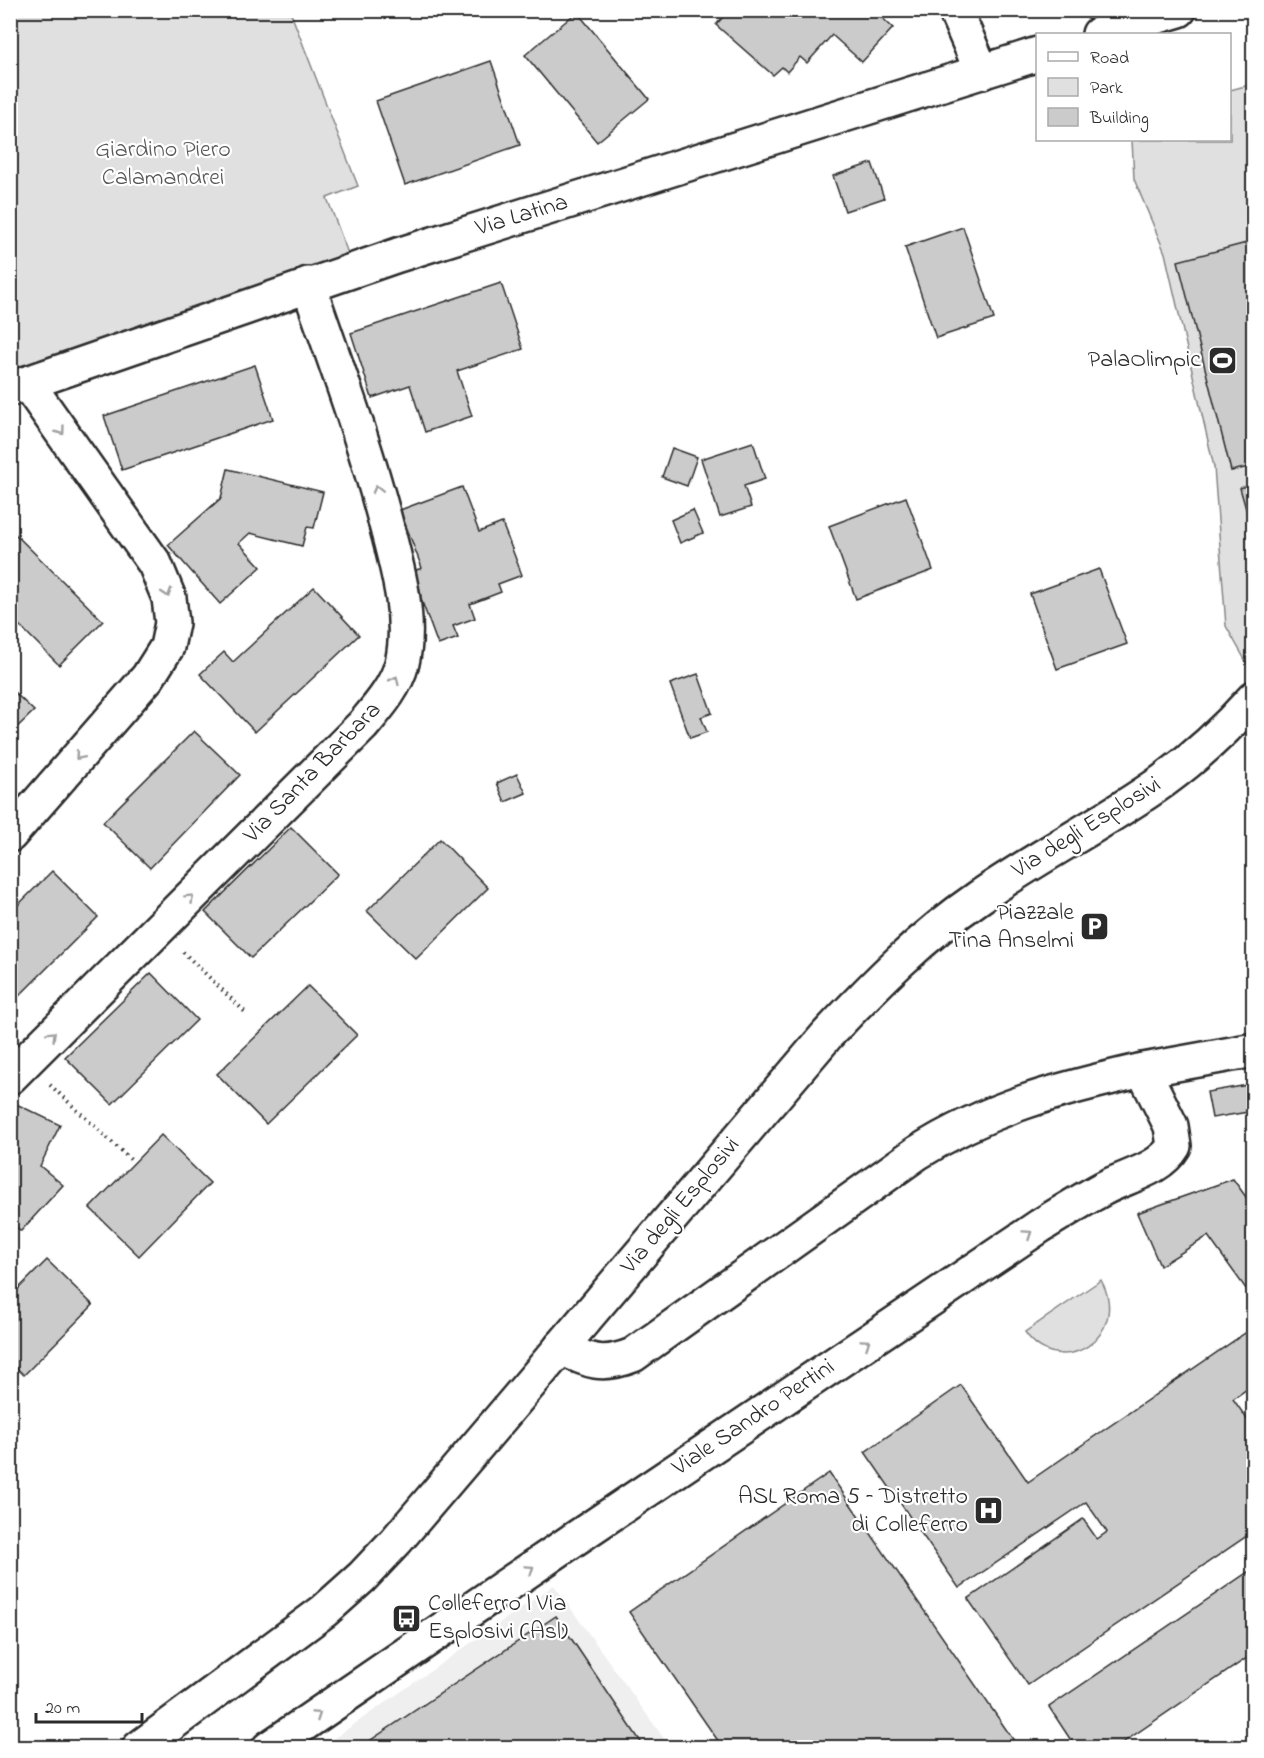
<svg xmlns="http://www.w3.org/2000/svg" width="1264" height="1758" font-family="'Indie Flower',sans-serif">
<rect width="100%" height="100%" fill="#fff"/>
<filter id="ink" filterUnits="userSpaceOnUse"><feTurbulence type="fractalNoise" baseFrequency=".0167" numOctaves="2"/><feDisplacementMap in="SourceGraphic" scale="12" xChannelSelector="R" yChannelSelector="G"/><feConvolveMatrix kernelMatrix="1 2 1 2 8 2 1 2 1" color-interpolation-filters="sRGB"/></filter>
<g filter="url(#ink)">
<path fill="#efefef" d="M 554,1585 L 670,1747 L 320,1748 Z"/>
<g fill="#e0e0e0" stroke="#868686" stroke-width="1.5">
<path d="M 11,11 L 290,11 L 358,186 L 327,198 L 349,256 L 11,386 Z"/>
<path d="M 1249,85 L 1254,100 L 1253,674 L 1226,626 L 1214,467 L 1165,253 L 1134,179 L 1132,140 L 1230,140 L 1230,90 Z"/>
<path d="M 1101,1280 C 1132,1336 1060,1383 1025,1332 Z"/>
</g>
<g fill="#cbcbcb" stroke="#2b2b2b" stroke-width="1.5">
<path d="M 729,10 L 874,10 L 893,28 L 862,62 L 832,35 L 807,63 L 800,57 L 787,72 L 782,67 L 773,75 L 716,25 Z"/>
<path d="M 577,12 L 649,99 L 597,142 L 525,55 Z"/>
<path d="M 491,61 L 520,145 L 405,185 L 376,101 Z"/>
<path d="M 872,163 L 884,198 L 845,211 L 833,176 Z"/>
<path d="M 963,227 L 994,319 L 936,338 L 905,247 Z"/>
<path d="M 1254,241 L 1254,466 L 1231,471 L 1178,261 Z"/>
<path d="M 501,283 L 523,349 L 457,371 L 472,416 L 425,432 L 410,385 L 372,398 L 351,333 Z"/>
<path d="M 255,365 L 273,419 L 122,470 L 104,416 Z"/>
<path d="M 753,442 L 765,479 L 744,486 L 751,507 L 720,517 L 701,459 Z"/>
<path d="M 672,448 L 697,457 L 687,486 L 662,477 Z"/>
<path d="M 228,469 L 323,492 L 314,528 L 307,527 L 302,546 L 250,533 L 239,543 L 261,567 L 220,604 L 168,545 L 221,498 Z"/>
<path d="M 1254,484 L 1254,537 L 1240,488 Z"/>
<path d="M 462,487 L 479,532 L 502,523 L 522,575 L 498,584 L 501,592 L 470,604 L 475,618 L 453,626 L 458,638 L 438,645 L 411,572 L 422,568 L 400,510 Z"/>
<path d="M 906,497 L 933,570 L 856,599 L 829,526 Z"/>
<path d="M 693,510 L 703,533 L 680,543 L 671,520 Z"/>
<path d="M 10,529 L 103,621 L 59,665 L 10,616 Z"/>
<path d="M 1099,569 L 1127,644 L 1057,669 L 1030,594 Z"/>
<path d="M 314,587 L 359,635 L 255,732 L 200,674 L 224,652 L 233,662 Z"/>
<path d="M 698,674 L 712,713 L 701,717 L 707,732 L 690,738 L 670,684 Z"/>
<path d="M 10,688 L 34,711 L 10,734 Z"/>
<path d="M 194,731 L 240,775 L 150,868 L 103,822 Z"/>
<path d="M 517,774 L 526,793 L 505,802 L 497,783 Z"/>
<path d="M 291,827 L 338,874 L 251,958 L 205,912 Z"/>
<path d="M 440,839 L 488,888 L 416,959 L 367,911 Z"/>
<path d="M 52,871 L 98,917 L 10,1005 L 10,913 Z"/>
<path d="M 151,973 L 197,1020 L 112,1104 L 65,1057 Z"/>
<path d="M 308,986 L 357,1035 L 266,1124 L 217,1074 Z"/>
<path d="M 1254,1084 L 1254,1111 L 1212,1118 L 1207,1092 Z"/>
<path d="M 10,1101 L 60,1125 L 40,1166 L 63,1185 L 21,1231 L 10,1222 Z"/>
<path d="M 161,1135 L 210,1183 L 139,1256 L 90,1208 Z"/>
<path d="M 1233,1179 L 1254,1208 L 1254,1300 L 1208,1236 L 1160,1266 L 1137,1213 Z"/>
<path d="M 47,1260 L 93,1305 L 24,1375 L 10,1362 L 10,1297 Z"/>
<path d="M 1254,1327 L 1254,1384 L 1233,1399 L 1254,1429 L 1254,1531 L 1028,1685 L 968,1599 L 1083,1519 L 1097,1539 L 1107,1532 L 1086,1502 L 959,1588 L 865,1452 L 961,1385 L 1028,1482 Z"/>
<path d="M 829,1473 L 1019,1748 L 723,1748 L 629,1612 Z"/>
<path d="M 1254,1568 L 1254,1653 L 1115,1748 L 1076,1748 L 1049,1707 Z"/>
<path d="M 556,1616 L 645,1748 L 359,1748 Z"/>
</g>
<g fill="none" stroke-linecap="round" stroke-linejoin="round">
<defs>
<g id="minor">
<path d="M 955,10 L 982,72"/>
<path d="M 10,835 L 148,677 L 167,647 L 172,623 L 169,598 L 155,564 L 27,383"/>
<path d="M 1143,1070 L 1254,1050"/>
<path d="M 10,1077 L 363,725 C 378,707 396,687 402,663 C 412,620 398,570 387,528 C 366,445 336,365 308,284"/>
<path d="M 269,1748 L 576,1538 L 1040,1226 C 1061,1213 1082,1200 1104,1188 C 1127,1176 1160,1170 1174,1146 L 1171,1126 L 1143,1070 C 1060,1089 989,1107 917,1153 L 633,1355 C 603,1367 588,1362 561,1347"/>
</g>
<g id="major">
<path d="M 1099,34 L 1179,10"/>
<path d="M 10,389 L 398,255 L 1038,54"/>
<path d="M 139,1748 L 324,1611 L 362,1577 L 396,1541 L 827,1035 C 874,985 921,937 978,898 C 1038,856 1104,823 1163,781 C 1196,757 1227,728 1254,698"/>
</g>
</defs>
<use href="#minor" stroke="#2b2b2b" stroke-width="38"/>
<use href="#major" stroke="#2b2b2b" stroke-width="38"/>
<g stroke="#2b2b2b" stroke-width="4" stroke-dasharray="1.5 4.5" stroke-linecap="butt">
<path d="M 183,952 L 245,1012"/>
<path d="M 50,1085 L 131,1160"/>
</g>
<use href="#minor" stroke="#fff" stroke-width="33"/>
<use href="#major" stroke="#fff" stroke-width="33"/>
</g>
<defs><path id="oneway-chevron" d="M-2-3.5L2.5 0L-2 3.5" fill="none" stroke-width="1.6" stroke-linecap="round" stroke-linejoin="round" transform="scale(1.5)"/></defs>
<g stroke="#a0a0a0">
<use href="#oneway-chevron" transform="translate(61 431) rotate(54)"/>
<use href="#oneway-chevron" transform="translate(377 489) rotate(-104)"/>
<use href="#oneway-chevron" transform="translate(167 593) rotate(72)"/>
<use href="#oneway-chevron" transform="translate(395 680) rotate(-64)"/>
<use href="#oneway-chevron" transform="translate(79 756) rotate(131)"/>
<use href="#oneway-chevron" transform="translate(190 898) rotate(-45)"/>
<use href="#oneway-chevron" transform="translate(52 1035) rotate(-45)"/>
<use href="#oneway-chevron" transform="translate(1028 1234) rotate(-34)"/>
<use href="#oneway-chevron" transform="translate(866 1343) rotate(-34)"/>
<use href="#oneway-chevron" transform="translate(530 1569) rotate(-34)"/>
<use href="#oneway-chevron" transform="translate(317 1715) rotate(-34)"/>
</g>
</g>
<defs>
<symbol id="stadium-square" viewBox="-11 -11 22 22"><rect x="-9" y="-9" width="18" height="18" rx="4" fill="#2b2b2b" stroke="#fff"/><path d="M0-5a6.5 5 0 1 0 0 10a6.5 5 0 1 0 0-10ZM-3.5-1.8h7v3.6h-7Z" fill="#fff"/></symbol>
<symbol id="parking-square" viewBox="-11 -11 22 22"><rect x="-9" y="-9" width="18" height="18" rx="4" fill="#2b2b2b" stroke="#fff"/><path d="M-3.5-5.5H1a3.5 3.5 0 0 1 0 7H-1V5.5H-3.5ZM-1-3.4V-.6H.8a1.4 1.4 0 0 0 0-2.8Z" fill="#fff"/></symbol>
<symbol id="hospital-square" viewBox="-11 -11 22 22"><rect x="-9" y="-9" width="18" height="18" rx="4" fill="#2b2b2b" stroke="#fff"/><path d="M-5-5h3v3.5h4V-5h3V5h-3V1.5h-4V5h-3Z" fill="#fff"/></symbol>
<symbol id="bus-square" viewBox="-11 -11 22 22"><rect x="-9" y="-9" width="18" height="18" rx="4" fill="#2b2b2b" stroke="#fff"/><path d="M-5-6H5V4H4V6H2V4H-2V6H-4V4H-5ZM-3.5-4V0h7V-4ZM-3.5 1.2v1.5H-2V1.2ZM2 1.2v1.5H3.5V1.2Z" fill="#fff"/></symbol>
</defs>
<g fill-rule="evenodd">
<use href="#stadium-square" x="1206" y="344" width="33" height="33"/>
<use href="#parking-square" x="1078" y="910" width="33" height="33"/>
<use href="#hospital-square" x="972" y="1494" width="33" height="33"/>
<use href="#bus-square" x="390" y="1602" width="33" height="33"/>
</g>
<g text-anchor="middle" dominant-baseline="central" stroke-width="4.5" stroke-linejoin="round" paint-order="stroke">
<g font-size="24" fill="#585858" stroke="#fff">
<text x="163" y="150">Giardino Piero<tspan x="163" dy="28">Calamandrei</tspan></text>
</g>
<g font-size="24" fill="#2b2b2b" stroke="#fff">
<text transform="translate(522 216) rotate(-17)">Via Latina</text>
<text transform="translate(313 773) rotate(-46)">Via Santa Barbara</text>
<text transform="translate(1087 828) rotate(-32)">Via degli Esplosivi</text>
<text transform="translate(681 1206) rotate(-50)">Via degli Esplosivi</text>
<text transform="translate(754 1418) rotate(-34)">Viale Sandro Pertini</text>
</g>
<g font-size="24" fill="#2b2b2b" stroke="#fff" text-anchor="end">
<text x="1201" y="360">PalaOlimpic</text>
<text x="1074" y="913">Piazzale<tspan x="1074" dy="28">Tina Anselmi</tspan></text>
<text x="968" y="1497">ASL Roma 5 – Distretto<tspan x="968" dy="28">di Colleferro</tspan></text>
<text x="428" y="1604" text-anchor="start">Colleferro | Via<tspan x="428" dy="28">Esplosivi (Asl)</tspan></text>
</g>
</g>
<rect width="1264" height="1758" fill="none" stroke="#fff" stroke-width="36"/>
<rect x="18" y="18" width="1228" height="1722" fill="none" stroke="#2b2b2b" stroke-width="2" filter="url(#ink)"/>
<rect x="1036" y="33" width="195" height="108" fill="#ffffff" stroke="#aaaaaa" stroke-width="1.5"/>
<rect x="1048" y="52" width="30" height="9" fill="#ffffff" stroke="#aaaaaa" stroke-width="1.5"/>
<text x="1090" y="63" font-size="18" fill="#2b2b2b">Road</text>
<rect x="1048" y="78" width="30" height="18" fill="#e0e0e0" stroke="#aaaaaa" stroke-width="1.5"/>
<text x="1090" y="93" font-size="18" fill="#2b2b2b">Park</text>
<rect x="1048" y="108" width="30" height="18" fill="#cbcbcb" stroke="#aaaaaa" stroke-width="1.5"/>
<text x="1090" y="123" font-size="18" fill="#2b2b2b">Building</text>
<path d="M36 1713v9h106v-9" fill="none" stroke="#2b2b2b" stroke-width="3"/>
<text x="45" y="1713" font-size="18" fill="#2b2b2b" stroke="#ffffff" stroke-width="4.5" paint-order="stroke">20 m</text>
</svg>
